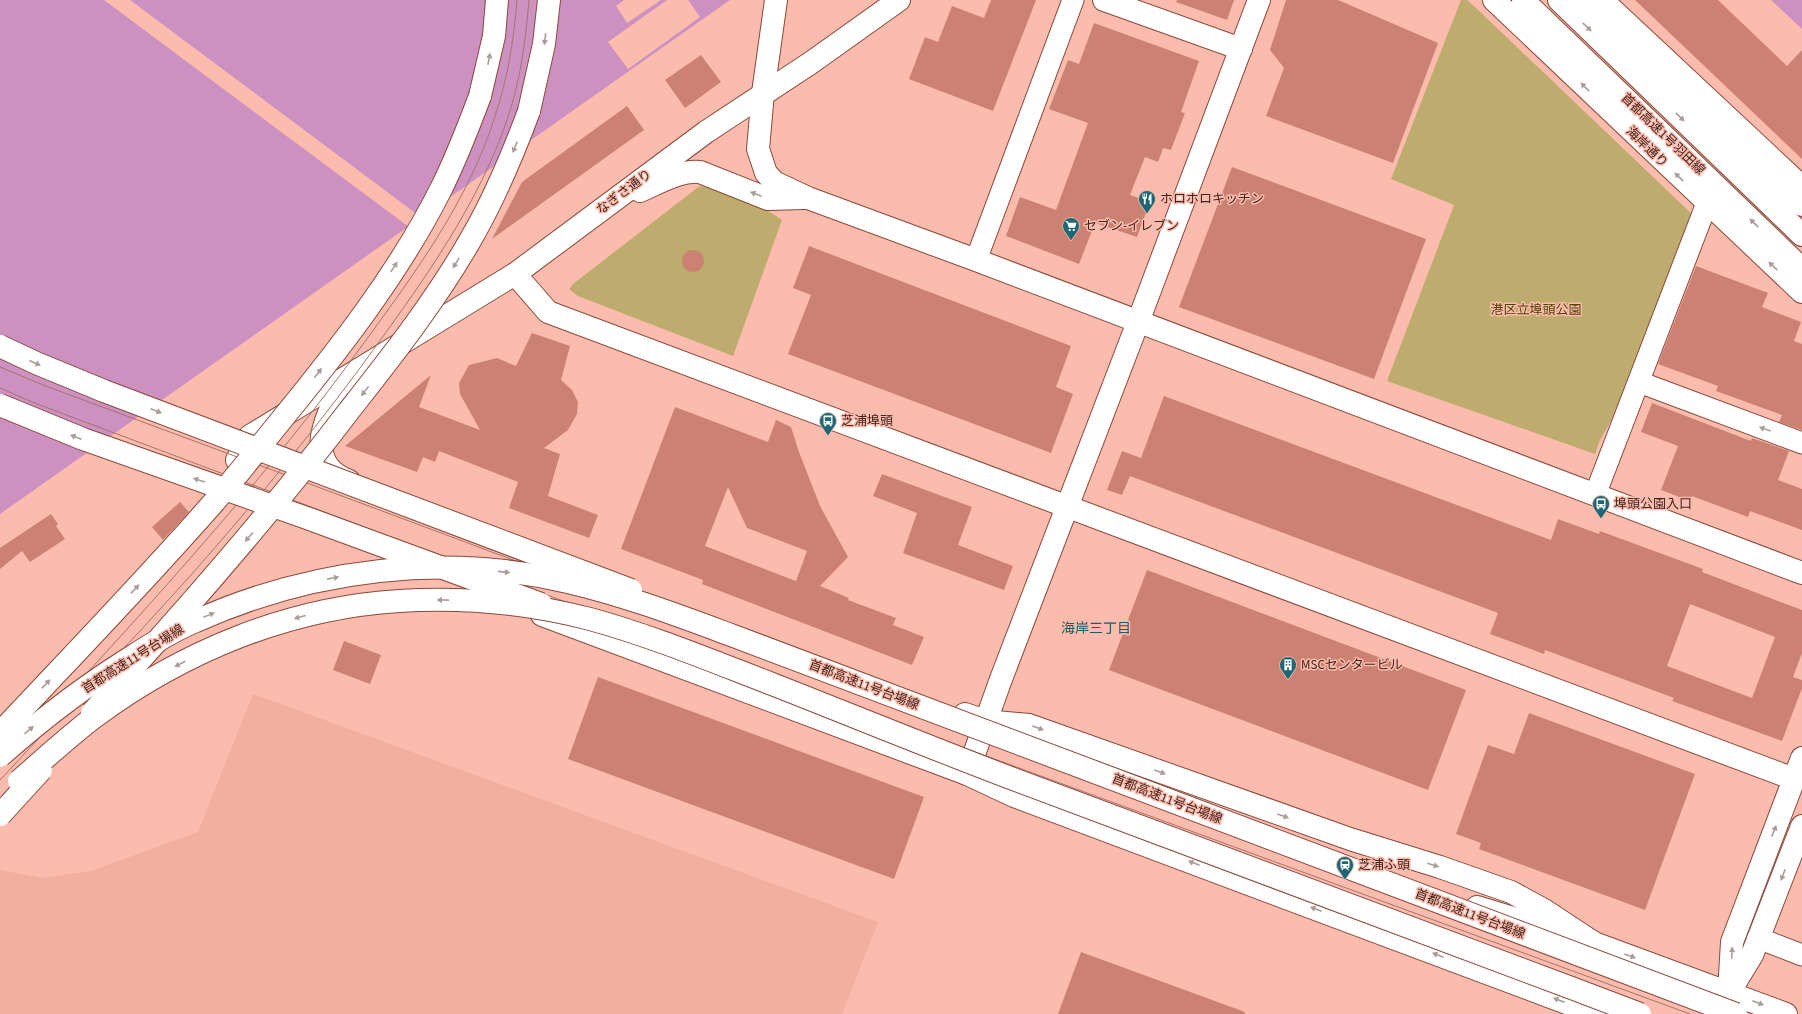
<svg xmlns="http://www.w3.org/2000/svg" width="1802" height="1014" font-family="'Source Sans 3','Noto Sans JP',sans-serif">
<rect width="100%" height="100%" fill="#fbbcae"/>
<path fill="#f2ae9f" d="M 253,694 L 878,922 L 842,1014 L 0,1014 L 0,870 L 43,878 L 91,871 L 198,832 Z"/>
<g fill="#beac6f">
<path d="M 1461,0 L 1467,0 L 1475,7 L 1694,216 L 1626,395 L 1600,440 L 1595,454 L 1387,381 L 1454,205 L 1391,179 Z"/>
<path d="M 701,186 L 707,187 L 764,208 L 782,220 L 733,356 L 578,296 L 569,289 L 573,284 L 697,188 Z"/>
</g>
<g fill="#cc90c1">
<path d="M 0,0 L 730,0 L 0,514 Z"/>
<path d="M 1771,0 L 1802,0 L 1802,29 Z"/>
</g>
<g fill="#fbbcae">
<path d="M 104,0 L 130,0 L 422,218 L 409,227 Z"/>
<path d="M 624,0 L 661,0 L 627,23 L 616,6 Z"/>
<path d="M 667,0 L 688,0 L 700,17 L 628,69 L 608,42 Z"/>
</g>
<g fill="#cc8272" fill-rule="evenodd">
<path d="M 991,0 L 1036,0 L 993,111 L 909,79 L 925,37 L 938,42 L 952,6 L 984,18 Z"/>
<path d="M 1177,0 L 1234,0 L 1227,20 L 1176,2 Z"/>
<path d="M 1286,0 L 1338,0 L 1438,43 L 1393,163 L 1266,116 L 1284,68 L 1270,50 Z"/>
<path d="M 1635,0 L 1718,0 L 1787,66 L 1802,50 L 1802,159 Z"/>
<path d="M 1094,23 L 1199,61 L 1181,112 L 1185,113 L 1171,150 L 1163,148 L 1158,162 L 1145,157 L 1130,195 L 1150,202 L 1137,237 L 1095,223 L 1079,264 L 1006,236 L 1020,197 L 1056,210 L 1088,123 L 1049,109 L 1068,60 L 1079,64 Z"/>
<path d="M 701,55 L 721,82 L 685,108 L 665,80 Z"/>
<path d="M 627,106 L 644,130 L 492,239 L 522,182 Z"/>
<path d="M 1232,167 L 1426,239 L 1374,379 L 1179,307 Z"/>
<path d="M 809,246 L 1071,346 L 1056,387 L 1073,394 L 1051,453 L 788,354 L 811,295 L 793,288 Z"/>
<circle cx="693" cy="261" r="11"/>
<path d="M 1696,266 L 1768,293 L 1762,307 L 1801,322 L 1794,341 L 1802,344 L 1802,430 L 1779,422 L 1782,415 L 1716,391 L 1718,386 L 1658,364 Z"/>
<path d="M 532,333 L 570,346 L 561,380 L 572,390 L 578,402 L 577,414 L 568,430 L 544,448 L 560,454 L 548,496 L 598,515 L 589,538 L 509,508 L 518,482 L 439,451 L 435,462 L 423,457 L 417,472 L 345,446 L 431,375 L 419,407 L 480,430 L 460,394 L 459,383 L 469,365 L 497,358 L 516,366 Z"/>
<path d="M 1164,396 L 1551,540 L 1558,519 L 1599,534 L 1600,531 L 1703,569 L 1702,572 L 1802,610 L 1802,653 L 1793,677 L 1802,680 L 1802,688 L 1782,741 L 1672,701 L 1674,698 L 1545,650 L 1544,654 L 1490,634 L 1498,613 L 1130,476 L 1122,495 L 1107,490 L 1122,451 L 1141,458 ZM 1690,604 L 1775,637 L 1752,698 L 1667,666 Z"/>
<path d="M 1652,403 L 1751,441 L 1752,438 L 1789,451 L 1778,480 L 1802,489 L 1802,530 L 1750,511 L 1748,517 L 1692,496 L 1690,501 L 1661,490 L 1678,446 L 1641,432 Z"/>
<path d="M 675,407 L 768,442 L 776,420 L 791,427 L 799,452 L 820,506 L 848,557 L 820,586 L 849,598 L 848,600 L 896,618 L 893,625 L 924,637 L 912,665 L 702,584 L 703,580 L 621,549 ZM 728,487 L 747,528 L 807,551 L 796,581 L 705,546 Z"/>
<path d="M 882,474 L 972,507 L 958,545 L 1013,566 L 1004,590 L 903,553 L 917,513 L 873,496 Z"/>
<path d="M 180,502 L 189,512 L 163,540 L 152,527 Z"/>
<path d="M 51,514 L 58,524 L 56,526 L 65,539 L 30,562 L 22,551 L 0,569 L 0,548 Z"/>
<path d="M 1147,570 L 1466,690 L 1428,790 L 1109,670 Z"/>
<path d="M 344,641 L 381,655 L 370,684 L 333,670 Z"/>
<path d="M 598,677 L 924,797 L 894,879 L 568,759 Z"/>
<path d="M 1529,713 L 1695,774 L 1645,910 L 1479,849 L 1481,843 L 1456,834 L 1488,745 L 1514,754 Z"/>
<path d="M 1081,952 L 1245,1012 L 1245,1014 L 1058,1014 Z"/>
</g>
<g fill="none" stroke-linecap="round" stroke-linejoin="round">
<defs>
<g id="street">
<path d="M 976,260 L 1073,0"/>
<path d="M 1639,382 L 1802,443"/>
<path d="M 1595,495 L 1707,203"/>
<path d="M 1758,938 L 1802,955"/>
</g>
<g id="secondary">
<path d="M 776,0 L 763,93 L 758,149 L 766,173 L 774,182 L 808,198 L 976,260 L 1802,573"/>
<path d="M 1104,0 L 1241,49"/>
<path d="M 480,96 L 494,36 L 497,0"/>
<path d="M 529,111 L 544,44 L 549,0"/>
<path d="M 640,191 C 659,183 679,170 700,172 L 768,199 L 803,198"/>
<path d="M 515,274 L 548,312 L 1794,779"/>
<path d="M 345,379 C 329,412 299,461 349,481"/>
<path d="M 237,460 L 250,436 L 515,274 L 706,132 L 812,62 L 899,0"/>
<path d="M 542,615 L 967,774 L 1014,796 L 1596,1014"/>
<path d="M 965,714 L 985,721 L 1029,725 L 1350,839 L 1440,867 L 1511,892 L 1544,910 L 1594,943"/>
<path d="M 967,774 L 1001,679 L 1138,322 L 1259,0"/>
<path d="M 1477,907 L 1594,943 L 1786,1014"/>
<path d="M 1730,991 L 1752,955 L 1802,826"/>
<path d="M 1729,992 L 1732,942 L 1802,758"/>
</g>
<g id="primary">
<path d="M 1494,0 L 1802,292"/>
<path d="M 1602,0 L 1802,187"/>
</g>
<g id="highway">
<path d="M 1523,0 L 1802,269"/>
<path d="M 1559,0 L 1802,235"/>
<path d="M 1582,0 L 1802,205"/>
</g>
</defs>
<use href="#street" stroke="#8b4839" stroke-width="23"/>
<use href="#secondary" stroke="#8b4839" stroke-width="24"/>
<use href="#primary" stroke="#8b4839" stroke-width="24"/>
<use href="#highway" stroke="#8b4839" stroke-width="24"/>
<use href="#street" stroke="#fff" stroke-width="21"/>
<use href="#secondary" stroke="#fff" stroke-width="22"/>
<use href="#primary" stroke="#fff" stroke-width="22"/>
<use href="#highway" stroke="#fff" stroke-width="22"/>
<g stroke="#a5756a" stroke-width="1">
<path d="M 0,367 L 43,385 C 607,593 1169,809 1736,1014"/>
<path d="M 0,388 L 32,402 L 476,569 L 1690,1014"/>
<path d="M 0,767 C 129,628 258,490 369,336 C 415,273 462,208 489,134 C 506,87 513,49 517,0"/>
<path d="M 0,780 C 63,711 129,645 191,575 C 259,498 324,419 384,335 C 434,266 488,187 512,104 C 522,70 526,35 529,0"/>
</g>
<defs>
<g id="secondary-bridge">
<path d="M 0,346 L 36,363 L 104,391 L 631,590"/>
<path d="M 0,405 L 83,439 L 304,517 L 541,604"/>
<path d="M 92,713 C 181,616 268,517 348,412 C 392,356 437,299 472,237 C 495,197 513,154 529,111"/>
<path d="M 0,733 C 72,656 145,581 214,502 C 236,477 257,450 278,424 C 337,352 399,273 441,189 C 456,159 468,128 480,96"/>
<path d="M 0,815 L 41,770"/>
</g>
<g id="highway-bridge">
<path d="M 0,756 C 42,719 86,685 133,656 C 153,643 174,630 196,621 C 312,569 444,553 568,582 C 624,595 677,615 731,635 L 1736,1014"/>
<path d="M 19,781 C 43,760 67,738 93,718 C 182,652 287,608 399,601 C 463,597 528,603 590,619 C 652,636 712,661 772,684 C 851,715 929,747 1008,777 C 1219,857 1430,934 1640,1014"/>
</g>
</defs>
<use href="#secondary-bridge" stroke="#8b4839" stroke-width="24" stroke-linecap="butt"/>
<use href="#highway-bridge" stroke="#8b4839" stroke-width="24" stroke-linecap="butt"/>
<use href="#secondary-bridge" stroke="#fff" stroke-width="22"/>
<use href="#highway-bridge" stroke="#fff" stroke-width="22"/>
</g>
<defs><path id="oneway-solid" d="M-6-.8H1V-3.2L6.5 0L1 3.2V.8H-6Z"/></defs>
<g fill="#aa9c99">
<use href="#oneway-solid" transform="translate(1587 27) rotate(44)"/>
<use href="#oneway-solid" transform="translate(545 39) rotate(97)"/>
<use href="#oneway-solid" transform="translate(489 59) rotate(-79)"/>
<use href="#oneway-solid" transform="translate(1585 87) rotate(-136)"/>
<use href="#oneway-solid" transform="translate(1680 117) rotate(44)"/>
<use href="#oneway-solid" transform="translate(515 147) rotate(113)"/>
<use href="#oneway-solid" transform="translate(1679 177) rotate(-136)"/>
<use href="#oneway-solid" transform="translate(756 194) rotate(-159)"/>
<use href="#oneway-solid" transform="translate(1754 223) rotate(-136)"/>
<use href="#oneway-solid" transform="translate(456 263) rotate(122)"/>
<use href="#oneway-solid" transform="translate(1773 266) rotate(-137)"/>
<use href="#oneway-solid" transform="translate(394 267) rotate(-57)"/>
<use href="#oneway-solid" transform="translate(35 363) rotate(24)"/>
<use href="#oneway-solid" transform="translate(318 373) rotate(-53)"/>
<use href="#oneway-solid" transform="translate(365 391) rotate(127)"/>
<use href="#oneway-solid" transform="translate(156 411) rotate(21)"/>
<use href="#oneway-solid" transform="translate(1765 429) rotate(-160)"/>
<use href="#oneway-solid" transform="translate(76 437) rotate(-159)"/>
<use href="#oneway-solid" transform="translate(199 480) rotate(-161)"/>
<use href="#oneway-solid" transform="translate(249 537) rotate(130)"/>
<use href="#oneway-solid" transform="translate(504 572) rotate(6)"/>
<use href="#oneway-solid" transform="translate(333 578) rotate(-11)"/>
<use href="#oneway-solid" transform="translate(135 589) rotate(-47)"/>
<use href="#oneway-solid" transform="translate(443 600) rotate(-179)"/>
<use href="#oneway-solid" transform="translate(209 615) rotate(-22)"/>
<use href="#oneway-solid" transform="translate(300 617) rotate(165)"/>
<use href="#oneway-solid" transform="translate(180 664) rotate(152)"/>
<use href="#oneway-solid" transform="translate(46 684) rotate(-47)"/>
<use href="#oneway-solid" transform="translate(1038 728) rotate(20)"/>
<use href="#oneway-solid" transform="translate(29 730) rotate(-41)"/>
<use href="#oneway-solid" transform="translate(1160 772) rotate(20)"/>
<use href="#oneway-solid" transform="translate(1283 816) rotate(20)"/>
<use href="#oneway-solid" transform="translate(1774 831) rotate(-69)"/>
<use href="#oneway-solid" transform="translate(1194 863) rotate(-159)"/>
<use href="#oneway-solid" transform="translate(1433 865) rotate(17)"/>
<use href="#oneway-solid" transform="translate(1783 875) rotate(111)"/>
<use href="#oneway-solid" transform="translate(1316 909) rotate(-159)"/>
<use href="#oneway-solid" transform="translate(1732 953) rotate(-87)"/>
<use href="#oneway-solid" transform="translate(1438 955) rotate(-159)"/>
<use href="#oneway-solid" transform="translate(1630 956) rotate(20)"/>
<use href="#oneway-solid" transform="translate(1559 1000) rotate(-159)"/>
<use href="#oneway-solid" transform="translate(1758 1003) rotate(21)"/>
</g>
<defs>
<symbol id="restaurant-pin" viewBox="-11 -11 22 30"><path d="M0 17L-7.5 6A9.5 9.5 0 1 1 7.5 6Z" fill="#1e6774" stroke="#fbbcae"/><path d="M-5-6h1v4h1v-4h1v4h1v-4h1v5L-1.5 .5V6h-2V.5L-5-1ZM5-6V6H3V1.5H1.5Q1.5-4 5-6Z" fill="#fff"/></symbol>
<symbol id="supermarket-pin" viewBox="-11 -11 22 30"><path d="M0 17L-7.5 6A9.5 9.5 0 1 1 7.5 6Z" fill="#1e6774" stroke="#fbbcae"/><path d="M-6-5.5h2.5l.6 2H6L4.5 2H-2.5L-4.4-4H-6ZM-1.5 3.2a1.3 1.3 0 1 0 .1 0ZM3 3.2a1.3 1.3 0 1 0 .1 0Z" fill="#fff"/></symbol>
<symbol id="bus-pin" viewBox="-11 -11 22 30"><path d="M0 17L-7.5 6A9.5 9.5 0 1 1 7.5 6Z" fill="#1e6774" stroke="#fbbcae"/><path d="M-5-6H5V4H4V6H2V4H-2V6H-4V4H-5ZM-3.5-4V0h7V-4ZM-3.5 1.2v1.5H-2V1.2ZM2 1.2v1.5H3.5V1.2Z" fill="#fff"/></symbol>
<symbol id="building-pin" viewBox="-11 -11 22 30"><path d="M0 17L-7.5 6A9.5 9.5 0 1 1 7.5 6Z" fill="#1e6774" stroke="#fbbcae"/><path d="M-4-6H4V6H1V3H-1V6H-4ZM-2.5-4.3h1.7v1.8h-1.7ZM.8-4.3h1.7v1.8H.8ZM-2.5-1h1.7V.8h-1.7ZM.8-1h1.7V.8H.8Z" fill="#fff"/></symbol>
<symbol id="station-pin" viewBox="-11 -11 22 30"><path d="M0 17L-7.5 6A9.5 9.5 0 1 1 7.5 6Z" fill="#1e6774" stroke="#fbbcae"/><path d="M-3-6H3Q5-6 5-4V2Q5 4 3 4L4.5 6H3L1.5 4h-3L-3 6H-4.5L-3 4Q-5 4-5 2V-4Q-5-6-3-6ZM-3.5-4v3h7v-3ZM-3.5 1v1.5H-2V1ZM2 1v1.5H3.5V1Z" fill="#fff"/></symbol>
</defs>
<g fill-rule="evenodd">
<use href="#restaurant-pin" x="1137" y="189" width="20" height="27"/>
<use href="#supermarket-pin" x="1061" y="216" width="20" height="27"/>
<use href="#bus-pin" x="818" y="411" width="20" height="27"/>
<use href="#bus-pin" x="1591" y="494" width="20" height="27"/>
<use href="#building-pin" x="1278" y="655" width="20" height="27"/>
<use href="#station-pin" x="1335" y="855" width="20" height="27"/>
</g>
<g text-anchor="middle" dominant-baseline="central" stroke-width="3" stroke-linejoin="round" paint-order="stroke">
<g font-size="13" fill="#42241d" stroke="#fbbcae">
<text transform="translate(1663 134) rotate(44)">首都高速1号羽田線</text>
<text transform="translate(1647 147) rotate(44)">海岸通り</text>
<text transform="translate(624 192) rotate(-37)">なぎさ通り</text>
<text transform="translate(133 659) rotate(-32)">首都高速11号台場線</text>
<text transform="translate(864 685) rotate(21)">首都高速11号台場線</text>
<text transform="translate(1167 799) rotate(21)">首都高速11号台場線</text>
<text transform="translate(1470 914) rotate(21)">首都高速11号台場線</text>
</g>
<g font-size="13" fill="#42241d" stroke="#fbbcae" text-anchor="start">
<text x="1160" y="199">ホロホロキッチン</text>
<text x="1084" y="226">セブン-イレブン</text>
<text x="841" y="421">芝浦埠頭</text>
<text x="1614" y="504">埠頭公園入口</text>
<text x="1301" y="665">MSCセンタービル</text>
<text x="1358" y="865">芝浦ふ頭</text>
</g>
<g font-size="13" fill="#504002" stroke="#fbbcae">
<text x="1536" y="310">港区立埠頭公園</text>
</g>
<g font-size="14" fill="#225965" stroke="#fbbcae">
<text x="1096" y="629">海岸三丁目</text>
</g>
</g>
</svg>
